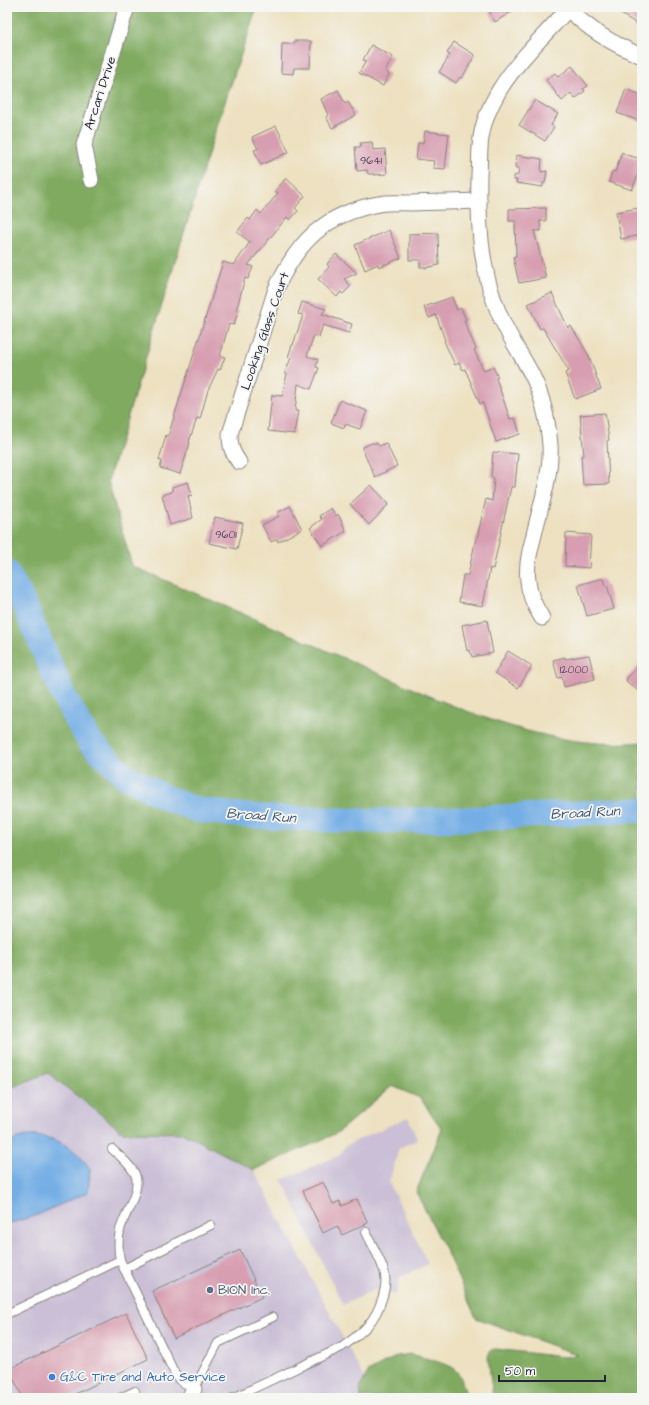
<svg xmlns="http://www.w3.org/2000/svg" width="649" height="1405" font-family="'Architects Daughter',sans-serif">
<rect width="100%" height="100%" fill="#f6f6f2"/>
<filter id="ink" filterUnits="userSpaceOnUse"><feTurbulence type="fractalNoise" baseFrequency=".025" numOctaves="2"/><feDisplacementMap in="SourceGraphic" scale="8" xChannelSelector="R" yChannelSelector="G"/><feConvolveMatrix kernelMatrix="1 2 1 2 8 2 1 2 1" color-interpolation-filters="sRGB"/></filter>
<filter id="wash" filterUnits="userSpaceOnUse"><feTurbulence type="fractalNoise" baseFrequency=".012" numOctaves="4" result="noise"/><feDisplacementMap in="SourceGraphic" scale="16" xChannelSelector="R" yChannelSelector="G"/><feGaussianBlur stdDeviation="0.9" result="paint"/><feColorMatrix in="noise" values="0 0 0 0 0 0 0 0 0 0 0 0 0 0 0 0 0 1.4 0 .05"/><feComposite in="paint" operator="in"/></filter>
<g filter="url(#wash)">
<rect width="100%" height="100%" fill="#ede1c1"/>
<g fill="#cabfd6">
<path d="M 48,1073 L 123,1132 L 184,1133 L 254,1170 L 375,1398 L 7,1398 L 7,1089 Z"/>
<path d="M 408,1117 L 417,1140 L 399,1148 L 389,1183 L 428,1264 L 400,1277 L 396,1295 L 375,1289 L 343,1305 L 282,1180 L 340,1155 L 345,1146 Z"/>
</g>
<g fill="#80aa61" stroke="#51664e">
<path d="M 7,7 L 257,7 L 214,135 L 108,481 L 132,566 C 204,597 276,628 348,660 C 438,699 541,753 642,742 L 642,1398 L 493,1398 L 488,1357 L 490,1351 L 495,1349 L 564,1357 L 578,1355 L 476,1318 L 447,1253 L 416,1192 L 442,1129 L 420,1098 L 392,1086 L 337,1133 L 254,1170 L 184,1133 L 123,1132 L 48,1073 L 7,1089 Z"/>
<path d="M 411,1354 C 421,1357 446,1363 454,1369 C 462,1375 464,1389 467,1398 L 361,1398 L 360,1388 L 368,1372 L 397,1356 Z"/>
</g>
<path fill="#74aee5" stroke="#4b6890" d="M 27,1136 C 54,1135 74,1146 90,1169 L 88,1192 L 35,1216 L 7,1224 L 7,1147 L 17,1138 Z"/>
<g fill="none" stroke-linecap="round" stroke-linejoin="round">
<path stroke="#74aee5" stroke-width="25" d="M 7,573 L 19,593 L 63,695 L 89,741 L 124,775 L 164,797 L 197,810 L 236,815 L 280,818 L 371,821 L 463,819 L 642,810"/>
</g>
<g id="blocks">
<g fill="#d79db0">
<path d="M 487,7 L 519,7 L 495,22 Z"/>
<path d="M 610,7 L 642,7 L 642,16 L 637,24 Z"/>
<path d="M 294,41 L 311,41 L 310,68 L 294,68 L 293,74 L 281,73 L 282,44 L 294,44 Z"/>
<path d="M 454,42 L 475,55 L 462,78 L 460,77 L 456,83 L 439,72 L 450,55 L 447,53 Z"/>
<path d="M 371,45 L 393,57 L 385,71 L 389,74 L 383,86 L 359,73 L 366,61 L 363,60 Z"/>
<path d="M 572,66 L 588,86 L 583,89 L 585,91 L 575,99 L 571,93 L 562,101 L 546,80 L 555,73 L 558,77 Z"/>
<path d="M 626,89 L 642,95 L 642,122 L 617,113 Z"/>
<path d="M 338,90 L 345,104 L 348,102 L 356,115 L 332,128 L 326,117 L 328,115 L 321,99 Z"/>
<path d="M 535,100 L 558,114 L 551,125 L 554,127 L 545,141 L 519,125 Z"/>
<path d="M 276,126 L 289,152 L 261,165 L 254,150 L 258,149 L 252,137 Z"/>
<path d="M 425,131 L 449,134 L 445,169 L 433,168 L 434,161 L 416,159 L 418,143 L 423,143 Z"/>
<path d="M 372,142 L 373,150 L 385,149 L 387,174 L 374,175 L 374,174 L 368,174 L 367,170 L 357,171 L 355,147 L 361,147 L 360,143 Z"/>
<path d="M 622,152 L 626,155 L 642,159 L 642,164 L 632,190 L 609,182 L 612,171 L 615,172 Z"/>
<path d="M 516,155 L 542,159 L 541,172 L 547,171 L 545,183 L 543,183 L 543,187 L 516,183 L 517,180 L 514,180 L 514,176 L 518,175 L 519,168 L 515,168 Z"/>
<path d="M 286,178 L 305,196 L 295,208 L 298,211 L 290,220 L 287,217 L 248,265 L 253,267 L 248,279 L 245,278 L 236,311 L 238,311 L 234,325 L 229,324 L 220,356 L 225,357 L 220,370 L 218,369 L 208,390 L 200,419 L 197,418 L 189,442 L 190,443 L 180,474 L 160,468 L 162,461 L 159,460 L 166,435 L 168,436 L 223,262 L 234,265 L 250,242 L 237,232 L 248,218 L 250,220 L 257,210 L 261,214 L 278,193 L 275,191 Z"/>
<path d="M 546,208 L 546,221 L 540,221 L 541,231 L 534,231 L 546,278 L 519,283 L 513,257 L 516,256 L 515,221 L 509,221 L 509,209 Z"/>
<path d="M 639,208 L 642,221 L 642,235 L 621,239 L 616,212 Z"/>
<path d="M 389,230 L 401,258 L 379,267 L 378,264 L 365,270 L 355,245 Z"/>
<path d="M 438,233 L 439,265 L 425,268 L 425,267 L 420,267 L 420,260 L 409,260 L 409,234 Z"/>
<path d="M 336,254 L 357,273 L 344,279 L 351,286 L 343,294 L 341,292 L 337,297 L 318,279 L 329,267 L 327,264 Z"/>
<path d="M 552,293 L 568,328 L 571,326 L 588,354 L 601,389 L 575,399 L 565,373 L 569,371 L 543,328 L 540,329 L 528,304 Z"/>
<path d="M 452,297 L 457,310 L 461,308 L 466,320 L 464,321 L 476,349 L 474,350 L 484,371 L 493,367 L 498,377 L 496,378 L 510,419 L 515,418 L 520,434 L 496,442 L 483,403 L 480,404 L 465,369 L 463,370 L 459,363 L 455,365 L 444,341 L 445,340 L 436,315 L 429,318 L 424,307 Z"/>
<path d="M 302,302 L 326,309 L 322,314 L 352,324 L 349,333 L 323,325 L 319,337 L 314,335 L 307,356 L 318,359 L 316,367 L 319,368 L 311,389 L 298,384 L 295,411 L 298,411 L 294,434 L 268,431 L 272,395 L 282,396 L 287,374 L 285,373 L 291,358 L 288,357 L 292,345 L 293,345 L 303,315 L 298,314 Z"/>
<path d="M 340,400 L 367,411 L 360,429 L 345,424 L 344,428 L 331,423 Z"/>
<path d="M 605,413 L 609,440 L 607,441 L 609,484 L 583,485 L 581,456 L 584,456 L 580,415 Z"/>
<path d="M 372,443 L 377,443 L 379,446 L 386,443 L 397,466 L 375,477 L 363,451 L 363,447 Z"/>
<path d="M 493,452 L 518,454 L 515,487 L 511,487 L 493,569 L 490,568 L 483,606 L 459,602 L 463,575 L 468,575 L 476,538 L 477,538 L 486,499 L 492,501 L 494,478 L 491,477 Z"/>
<path d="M 188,482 L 192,495 L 188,496 L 193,518 L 170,525 L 162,495 L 172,492 L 172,487 Z"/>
<path d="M 371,485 L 389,504 L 369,525 L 350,504 Z"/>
<path d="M 290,506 L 302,529 L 278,542 L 277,539 L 271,542 L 262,525 L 279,516 L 277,513 Z"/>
<path d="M 331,508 L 336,516 L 338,514 L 346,531 L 322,546 L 310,528 L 322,519 L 319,516 Z"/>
<path d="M 215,517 L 243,523 L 237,549 L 209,543 Z"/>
<path d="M 566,533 L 591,535 L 589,568 L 565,566 Z"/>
<path d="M 599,579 L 603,579 L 605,586 L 607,585 L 614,609 L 587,616 L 578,585 Z"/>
<path d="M 487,620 L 493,653 L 472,657 L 470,650 L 467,651 L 462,625 Z"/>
<path d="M 508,651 L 532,666 L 518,688 L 495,673 Z"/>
<path d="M 589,655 L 595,679 L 564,687 L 562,677 L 558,678 L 553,660 L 565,657 L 565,659 Z"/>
<path d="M 642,662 L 642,694 L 626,681 L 627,680 L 626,679 Z"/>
<path d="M 323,1182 L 333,1204 L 340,1201 L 342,1206 L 357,1199 L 368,1223 L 342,1235 L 337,1226 L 323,1233 L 303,1191 Z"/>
<path d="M 240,1250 L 262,1297 L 174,1338 L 152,1291 Z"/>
<path d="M 126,1313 L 148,1359 L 67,1398 L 23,1398 L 9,1369 Z"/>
</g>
</g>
</g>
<g filter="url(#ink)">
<use href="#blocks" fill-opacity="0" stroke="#88827e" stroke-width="1"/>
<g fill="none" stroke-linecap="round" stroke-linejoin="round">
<defs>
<g id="lane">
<path d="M 112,1149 C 120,1156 130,1164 135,1174 C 142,1190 124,1214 120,1230 C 118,1240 118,1250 120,1260"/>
<path d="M 124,1269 L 211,1225"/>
<path d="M 7,1314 L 120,1260 L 172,1368 L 179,1380 L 194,1389 L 218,1343 L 273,1317"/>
<path d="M 120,1398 L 135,1391"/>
<path d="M 233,1398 L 342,1347 C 362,1333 375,1322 382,1299 C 385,1290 387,1280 384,1271 C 380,1258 372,1245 366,1232"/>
</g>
<g id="street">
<path d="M 566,7 C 587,28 614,45 642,56"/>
<path d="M 91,180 L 84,145 L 127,7"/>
<path d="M 239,462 C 232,453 230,446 230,434 L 276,289 C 297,242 326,213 379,204 C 389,202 401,203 412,203 C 434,202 457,202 479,201"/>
<path d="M 542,618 C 535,607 529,595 528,581 C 526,567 529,553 533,539 C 539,511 552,474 550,445 C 548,421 543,397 532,375 C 521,354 507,334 498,311 C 480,268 478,221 479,175 C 480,163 479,150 481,138 C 483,122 491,104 500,89 C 518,60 545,35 568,9"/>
<path d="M 189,1398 L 194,1389"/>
</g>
</defs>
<use href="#lane" stroke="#88827e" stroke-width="10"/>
<use href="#street" stroke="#88827e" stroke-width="17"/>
<use href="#lane" stroke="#fff" stroke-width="8"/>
<use href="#street" stroke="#fff" stroke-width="15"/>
</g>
</g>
<circle fill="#5c6f8a" stroke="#f6f6f2" stroke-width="1.5" cx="210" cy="1290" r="4"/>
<circle fill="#3f7fe0" stroke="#f6f6f2" stroke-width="1.5" cx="52" cy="1377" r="4"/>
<g text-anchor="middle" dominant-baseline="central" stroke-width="3.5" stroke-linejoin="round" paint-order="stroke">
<g font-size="11" fill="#4f4158">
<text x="371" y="160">9641</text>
<text x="226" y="534">9601</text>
<text x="574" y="669">12000</text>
</g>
<g font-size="13" fill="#22223b" stroke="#f6f6f2">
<text transform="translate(100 93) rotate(-72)">Arcari Drive</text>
<text transform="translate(265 331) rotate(-71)">Looking Glass Court</text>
</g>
<g font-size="13" fill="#4e5e75" stroke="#f6f6f2" text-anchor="start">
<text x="218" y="1290">BION Inc.</text>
</g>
<g font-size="13" fill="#366cbe" stroke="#f6f6f2" text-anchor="start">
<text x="60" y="1377">G&amp;C Tire and Auto Service</text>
</g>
<g font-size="14" font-style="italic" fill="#3f5376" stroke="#f6f6f2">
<text transform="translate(585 813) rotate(-3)">Broad Run</text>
<text transform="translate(261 816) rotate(4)">Broad Run</text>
</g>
</g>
<rect width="649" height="1405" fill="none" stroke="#f6f6f2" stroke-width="24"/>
<path d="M499 1375v6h106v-6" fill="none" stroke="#22223b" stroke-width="2"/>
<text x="505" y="1375" font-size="12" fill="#22223b" stroke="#f6f6f2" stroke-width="3" paint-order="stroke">50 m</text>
</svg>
